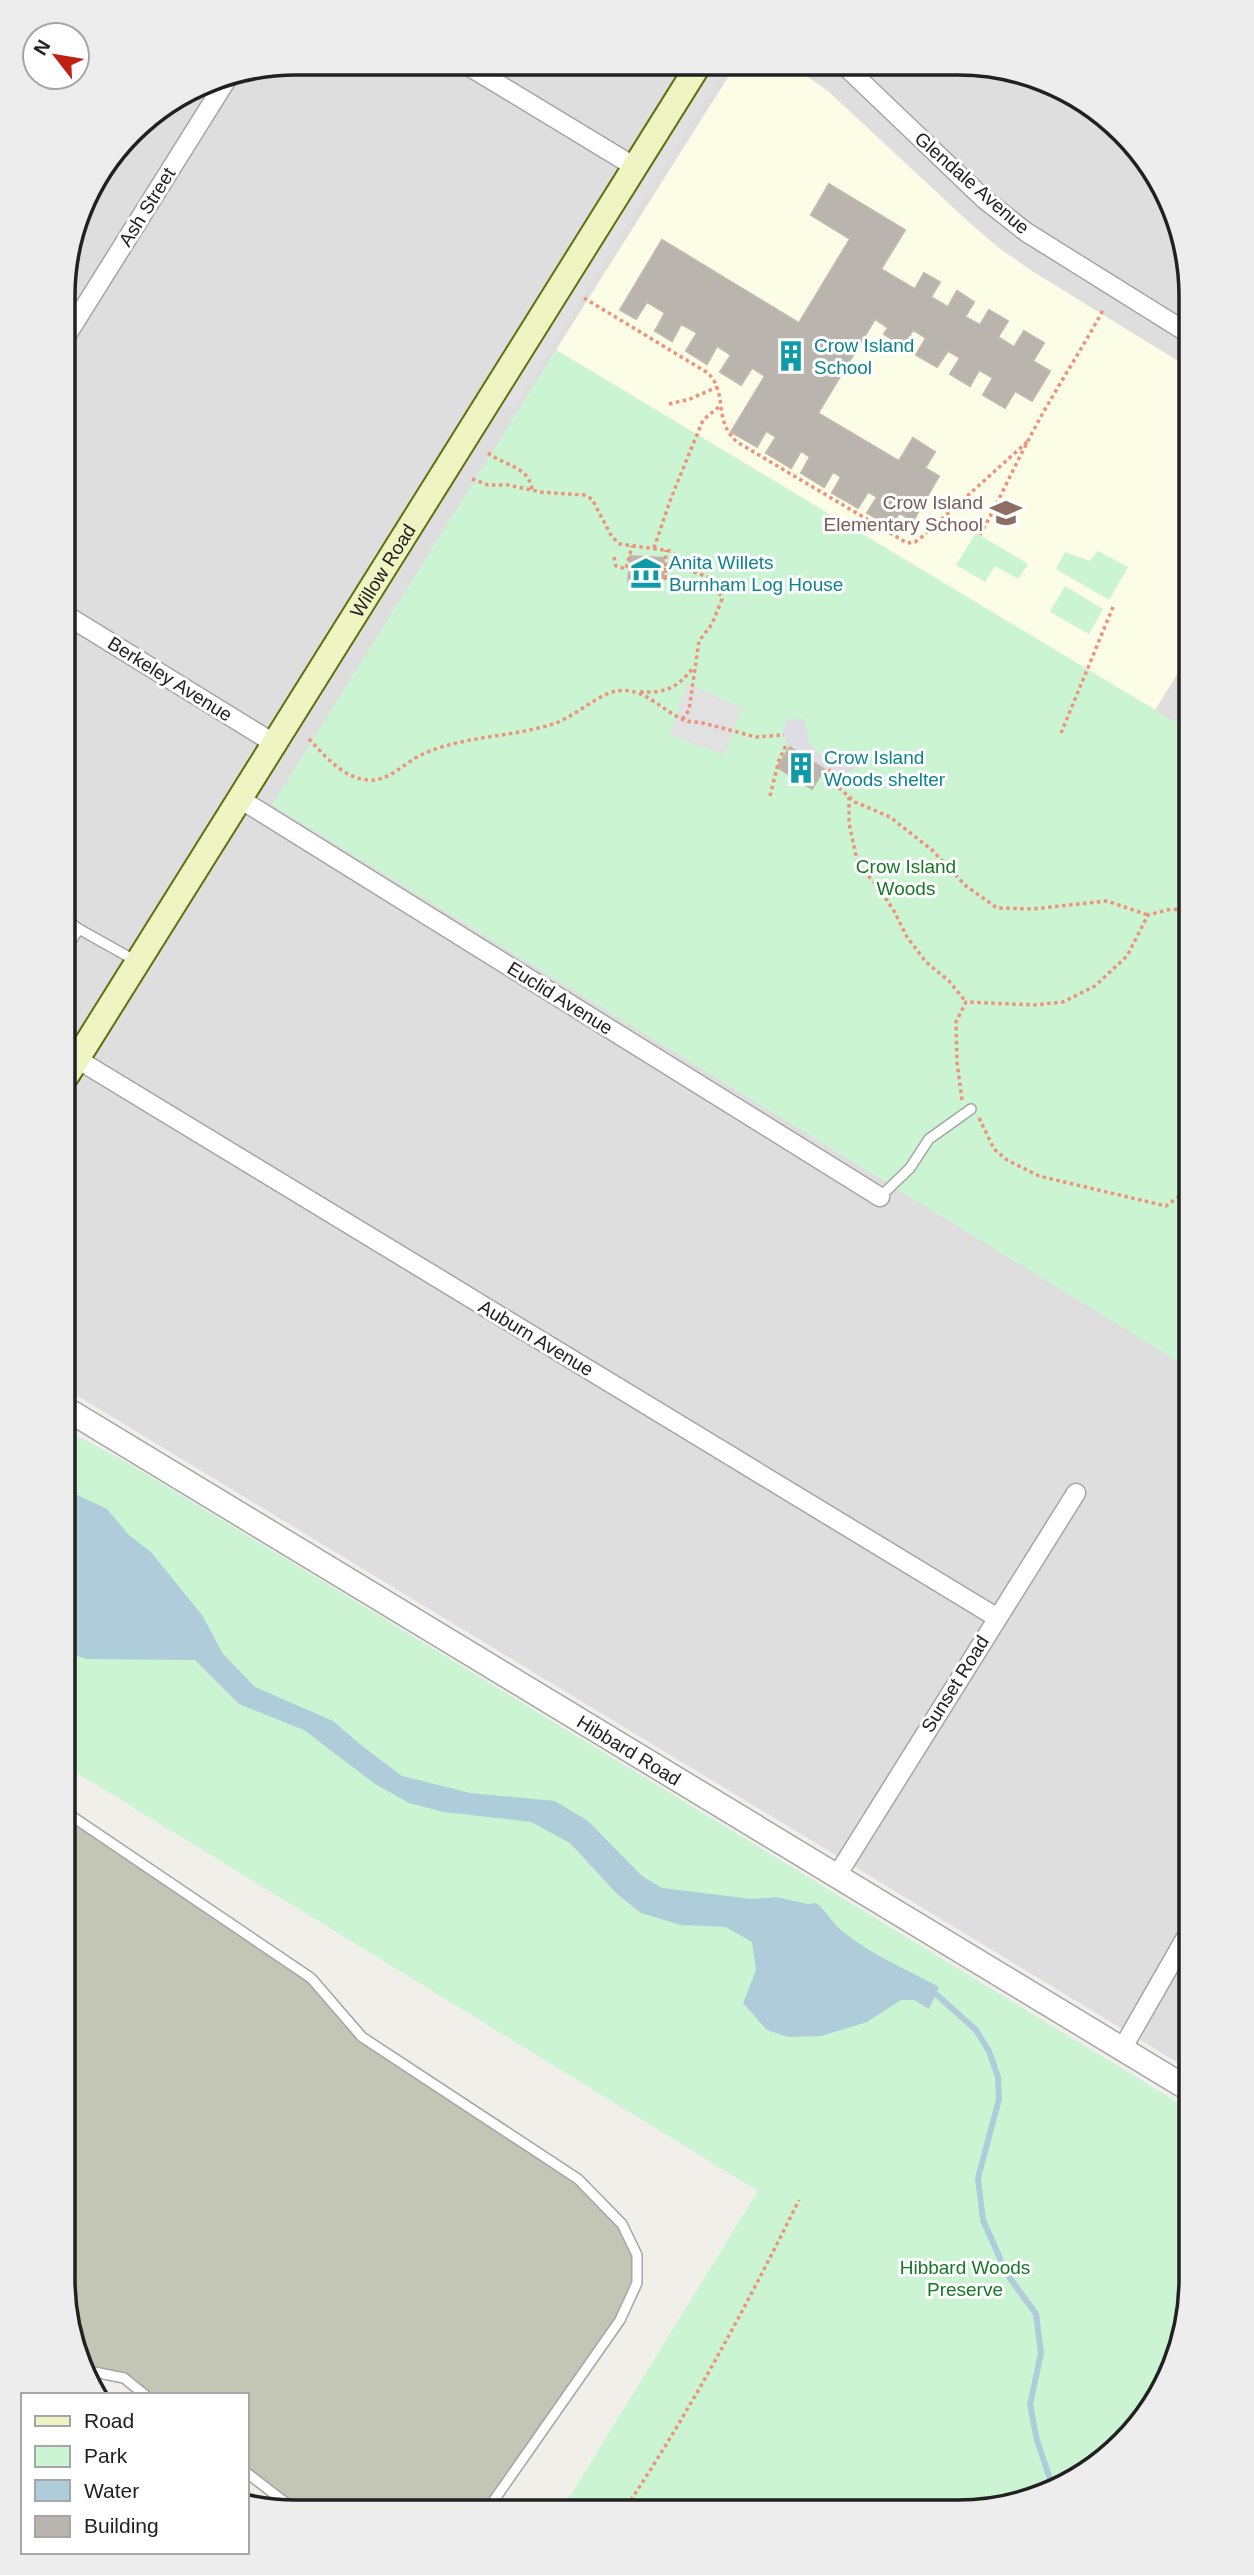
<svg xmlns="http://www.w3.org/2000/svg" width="1254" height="2575" font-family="Arial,sans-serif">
<rect width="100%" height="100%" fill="#f1efe9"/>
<path fill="#dfdede" d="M 296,63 L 1003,67 L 1112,121 L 1152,167 L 1183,235 L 1190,2070 L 68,1390 L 65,266 L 87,193 L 142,121 L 207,81 Z"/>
<path fill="#fbfde6" d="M 735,66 L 792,66 L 828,91 L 972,225 L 999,248 L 1032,271 L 1183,364 L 1185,662 L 1155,710 L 556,350 Z"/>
<path fill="#c3c5b5" d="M 70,1815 L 311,1978 L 362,2037 L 578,2179 L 622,2224 L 637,2255 L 637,2283 L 620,2320 L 490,2506 L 291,2507 L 247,2473 L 247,2395 L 145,2395 L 124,2378 L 84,2370 L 71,2340 Z"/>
<g fill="#cbf5d2">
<path d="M 556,350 L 1185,728 L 1187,1367 L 272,805 Z"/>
<path d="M 976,533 L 1028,564 L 1018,579 L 995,566 L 985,582 L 956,565 Z"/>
<path d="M 1098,551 L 1128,567 L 1109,600 L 1056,569 L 1065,552 L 1090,561 Z"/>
<path d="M 1065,586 L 1103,609 L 1089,634 L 1050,612 Z"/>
<path d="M 68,1431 L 126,1462 L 278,1554 L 1190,2110 L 1190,2295 L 1173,2368 L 1143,2421 L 1087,2473 L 1019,2504 L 564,2506 L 758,2191 L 69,1768 Z"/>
</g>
<g fill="#e1e1e1">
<path d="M 713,66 L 726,66 L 513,408 L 500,407 Z"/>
<path d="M 687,683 L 742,708 L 724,755 L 670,735 Z"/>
</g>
<path fill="#dedde6" d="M 795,718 L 804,720 L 808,731 L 808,741 L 818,753 L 828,758 L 844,754 L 852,756 L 855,761 L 855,768 L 849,772 L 841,774 L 824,769 L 790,747 L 785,740 L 783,731 L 787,721 Z"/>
<path fill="#aeccda" d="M 69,1491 L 107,1509 L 129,1535 L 151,1552 L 202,1615 L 223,1654 L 255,1687 L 333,1721 L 361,1745 L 402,1776 L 470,1793 L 555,1801 L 588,1821 L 642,1876 L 662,1888 L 752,1899 L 776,1897 L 808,1904 L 816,1903 C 826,1910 831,1922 842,1931 C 871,1955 906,1969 939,1987 L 929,2009 L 914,2000 L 901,2000 L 867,2022 L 821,2036 L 788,2037 L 767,2030 L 743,2003 L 756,1970 L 752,1942 L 726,1927 L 681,1925 L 641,1913 L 617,1894 L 570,1843 L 531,1822 L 444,1812 L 409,1803 L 375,1784 L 304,1730 L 239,1704 L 195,1660 L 86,1659 L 69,1653 Z"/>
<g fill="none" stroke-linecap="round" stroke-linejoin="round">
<path stroke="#aeccda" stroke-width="6" d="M 930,1992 L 937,1995 L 976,2030 L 989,2051 L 998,2077 L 999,2099 L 978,2178 L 983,2220 L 1007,2274 L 1036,2314 L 1041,2353 L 1030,2405 L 1037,2440 L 1053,2488"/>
</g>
<g fill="#bab4ae" stroke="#c1b7ac" stroke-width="2">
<path d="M 829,184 L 905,230 L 881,269 L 915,289 L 924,273 L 940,282 L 931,297 L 948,307 L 957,291 L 974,302 L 965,317 L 980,325 L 989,310 L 1008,321 L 998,337 L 1014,347 L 1024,331 L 1044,343 L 1033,361 L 1050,371 L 1032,401 L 1015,391 L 1005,408 L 983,395 L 993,378 L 979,370 L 970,386 L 950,374 L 960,358 L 948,351 L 937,367 L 916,355 L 926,338 L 913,330 L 903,346 L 884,334 L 888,328 L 875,319 L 818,413 L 899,461 L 913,438 L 935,452 L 925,468 L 939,476 L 913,521 L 899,513 L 891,527 L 867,513 L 877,497 L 868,492 L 858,508 L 832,493 L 841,477 L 833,472 L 824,487 L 801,473 L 810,457 L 801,451 L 791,468 L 766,453 L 776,437 L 766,431 L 757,447 L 731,432 L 765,376 L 752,368 L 741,385 L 720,372 L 731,355 L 717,346 L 707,364 L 686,351 L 697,333 L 681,324 L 672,341 L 655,331 L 665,313 L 647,302 L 636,319 L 620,310 L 662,240 L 799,323 L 850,239 L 811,215 Z"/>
<path d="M 630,556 L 664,558 L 663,578 L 645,577 L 645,583 L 628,582 Z"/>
<path d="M 790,747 L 824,769 L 812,789 L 777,767 Z"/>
</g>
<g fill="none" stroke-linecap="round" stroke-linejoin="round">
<defs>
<g id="service">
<path d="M 67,920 L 79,929 L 67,947"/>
<path d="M 79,929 L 136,961"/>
<path d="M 880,1197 L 910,1168 L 929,1139 L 971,1109"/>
<path d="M 70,1815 L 311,1978 L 362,2037 L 578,2179 L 622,2224 L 637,2255 L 637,2283 L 620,2320 L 490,2506"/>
<path d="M 84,2370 L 124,2378 L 145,2395"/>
<path d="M 247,2473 L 291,2507"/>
</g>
<g id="minor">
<path d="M 465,64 L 635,167"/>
<path d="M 845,66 L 984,199 L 1026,232 L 1183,330"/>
<path d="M 65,338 L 229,76"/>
<path d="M 66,615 L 275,744"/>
<path d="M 240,799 L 880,1197"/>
<path d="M 77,1059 L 996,1617"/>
<path d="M 836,1877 L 1076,1493"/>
<path d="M 1122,2049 L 1189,1932"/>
</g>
<g id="tertiary">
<path id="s1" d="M 68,1410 L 1190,2090"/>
</g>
<g id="secondary">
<path id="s2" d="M 67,1075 L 698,66"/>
</g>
</defs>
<use href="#service" stroke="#a5a5a5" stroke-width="12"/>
<use href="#minor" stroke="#a5a5a5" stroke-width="21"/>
<use href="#tertiary" stroke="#a5a5a5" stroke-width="26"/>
<use href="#secondary" stroke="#5e710f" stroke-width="28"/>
<g stroke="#ee927c" stroke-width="3.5" stroke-dasharray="3.5 3.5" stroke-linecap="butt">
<path d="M 584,298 L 708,373 C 729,395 712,419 737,442 L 907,543 L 915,542 L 923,536 L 1027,442"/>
<path d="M 669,404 L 690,399 L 717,387"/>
<path d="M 488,453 C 505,466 529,466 532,490"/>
<path d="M 472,479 L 488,485 L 508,485 L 541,492 L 584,495 L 592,499 L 612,537 L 620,544 L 671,551 L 689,570 L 710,578 L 716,585 L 722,599 L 712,624 L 699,641 L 689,710 L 682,720"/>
<path d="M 980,535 C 997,505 1011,473 1027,443 C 1050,397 1079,355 1103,310"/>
<path d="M 654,548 L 671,498 L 703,420 L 720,406"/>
<path d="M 614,557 L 616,566 L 626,569 L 632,546"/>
<path d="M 665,568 L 665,581 L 666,550"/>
<path d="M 1185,690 L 1185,717"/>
<path d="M 640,692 C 666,693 677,688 693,668"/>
<path d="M 1061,733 L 1113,607"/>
<path d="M 309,739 C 325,756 344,779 369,780 C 388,782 404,763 421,755 C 463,735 512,738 556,723 C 575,716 600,693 617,691 C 650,685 671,725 699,722 L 756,737 L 784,735"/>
<path d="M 829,769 L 839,788 L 855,802 L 890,817 L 932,850 L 966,886 L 997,908 L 1032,909 L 1107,901 L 1148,915"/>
<path d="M 770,796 L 779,760 L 787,743"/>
<path d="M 849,797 L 849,823 L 858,865 L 877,885 L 894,911 L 907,937 L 926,962 L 949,981 L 966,1002"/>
<path d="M 962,1100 L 957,1062 L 956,1022 L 966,1002 L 1035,1005 L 1063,1002 L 1095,986 L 1127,956 L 1148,915 L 1171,909 L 1185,910"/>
<path d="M 979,1118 L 994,1149 L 1007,1160 L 1039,1176 L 1166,1206 L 1186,1191"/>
<path d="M 627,2506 C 692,2408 747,2305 799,2200"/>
</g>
<use href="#service" stroke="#fff" stroke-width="9"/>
<use href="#minor" stroke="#fff" stroke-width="18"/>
<use href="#tertiary" stroke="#fff" stroke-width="23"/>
<use href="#secondary" stroke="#eef5c3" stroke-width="24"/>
</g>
<defs>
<symbol id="building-bare" viewBox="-9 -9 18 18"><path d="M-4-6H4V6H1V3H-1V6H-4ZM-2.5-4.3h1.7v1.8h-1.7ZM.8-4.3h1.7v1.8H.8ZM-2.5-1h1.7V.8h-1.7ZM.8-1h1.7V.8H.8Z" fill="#0f9aa8" stroke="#fff" stroke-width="2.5" paint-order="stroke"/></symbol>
<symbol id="school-bare" viewBox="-9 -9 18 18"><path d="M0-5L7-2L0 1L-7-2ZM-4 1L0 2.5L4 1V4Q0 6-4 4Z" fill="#8d6e63" stroke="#fff" stroke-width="2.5" paint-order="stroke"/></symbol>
<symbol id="museum-bare" viewBox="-9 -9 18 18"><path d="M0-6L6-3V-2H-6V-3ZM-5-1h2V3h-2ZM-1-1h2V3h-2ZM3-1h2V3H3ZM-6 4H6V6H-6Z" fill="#0f9aa8" stroke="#fff" stroke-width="2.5" paint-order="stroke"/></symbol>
</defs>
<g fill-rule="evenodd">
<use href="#building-bare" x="769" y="334" width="44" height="44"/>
<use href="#school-bare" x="984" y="491" width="44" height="44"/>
<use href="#museum-bare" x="624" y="551" width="44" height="44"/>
<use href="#building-bare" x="779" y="746" width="44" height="44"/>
</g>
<g text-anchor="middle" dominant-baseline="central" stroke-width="6" stroke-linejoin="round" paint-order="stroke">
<g font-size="19" fill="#212121" stroke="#fff">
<text transform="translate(972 183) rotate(41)">Glendale Avenue</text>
<text transform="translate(147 207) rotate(-58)">Ash Street</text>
<text stroke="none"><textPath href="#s2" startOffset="595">Willow Road</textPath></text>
<text transform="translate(170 679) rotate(32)">Berkeley Avenue</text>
<text transform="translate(560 998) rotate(32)">Euclid Avenue</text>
<text transform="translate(536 1338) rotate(31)">Auburn Avenue</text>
<text transform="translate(955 1684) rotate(-58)">Sunset Road</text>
<text stroke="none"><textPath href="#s1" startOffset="656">Hibbard Road</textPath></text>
</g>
<g font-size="19" fill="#0d838f" stroke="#fff" text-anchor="start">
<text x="814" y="345">Crow Island<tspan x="814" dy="22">School</tspan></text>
<text x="669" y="562">Anita Willets<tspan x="669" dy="22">Burnham Log House</tspan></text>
<text x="824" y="757">Crow Island<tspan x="824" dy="22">Woods shelter</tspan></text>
</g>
<g font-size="19" fill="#785e54" stroke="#fff" text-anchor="end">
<text x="983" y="502">Crow Island<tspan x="983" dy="22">Elementary School</tspan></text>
</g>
<g font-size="19" fill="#167827" stroke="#fff">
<text x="906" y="866">Crow Island<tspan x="906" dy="22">Woods</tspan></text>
<text x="965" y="2267">Hibbard Woods<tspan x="965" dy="22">Preserve</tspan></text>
</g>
</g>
<path d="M0 0H1254V2575H0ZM296 75H958A221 221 0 0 1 1179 296V2279A221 221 0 0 1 958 2500H296A221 221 0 0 1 75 2279V296A221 221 0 0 1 296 75Z" fill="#ededed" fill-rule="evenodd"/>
<path fill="none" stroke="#212121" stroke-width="3.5" d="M296 75H958A221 221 0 0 1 1179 296V2279A221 221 0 0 1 958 2500H296A221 221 0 0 1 75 2279V296A221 221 0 0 1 296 75Z"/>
<rect x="21" y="2393" width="228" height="161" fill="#ffffff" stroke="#a6a6a6" stroke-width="2"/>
<rect x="35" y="2416" width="35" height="10" fill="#eef5c3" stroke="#a6a6a6" stroke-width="2"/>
<text x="84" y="2428" font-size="21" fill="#212121">Road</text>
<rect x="35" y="2446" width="35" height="21" fill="#cbf5d2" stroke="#a6a6a6" stroke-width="2"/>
<text x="84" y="2463" font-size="21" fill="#212121">Park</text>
<rect x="35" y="2480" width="35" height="21" fill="#aeccda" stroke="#a6a6a6" stroke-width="2"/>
<text x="84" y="2498" font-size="21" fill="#212121">Water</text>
<rect x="35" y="2516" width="35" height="21" fill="#bab4ae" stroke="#a6a6a6" stroke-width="2"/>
<text x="84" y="2533" font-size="21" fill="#212121">Building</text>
<g transform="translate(56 56) rotate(301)"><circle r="33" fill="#ffffff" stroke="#a6a6a6" stroke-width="2"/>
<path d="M0-5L12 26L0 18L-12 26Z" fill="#c02112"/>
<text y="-10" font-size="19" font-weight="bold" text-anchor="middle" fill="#212121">N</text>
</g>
</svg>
